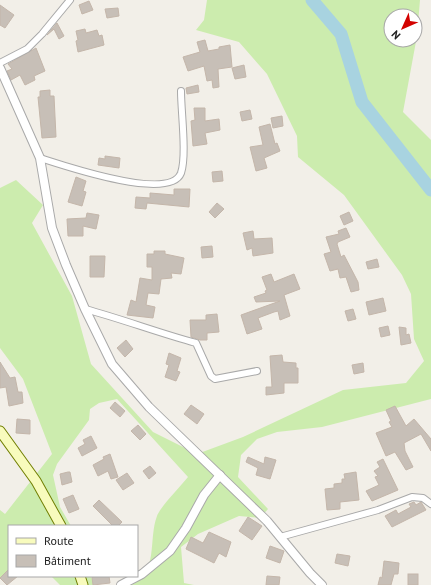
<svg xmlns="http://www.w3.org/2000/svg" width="431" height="585" font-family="'PT Sans',sans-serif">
<rect width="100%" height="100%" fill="#f2efe8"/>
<g fill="#ccecae" fill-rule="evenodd">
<path d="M 207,0 L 420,0 L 417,36 L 403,112 L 431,140 L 431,399 L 322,427 L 277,432 L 257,439 L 241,455 L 238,477 L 268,509 L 260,518 L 239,516 L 198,534 L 181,547 L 184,583 L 194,585 L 131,585 C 159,573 148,539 157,516 C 160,507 181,486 188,477 L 117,399 L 99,403 L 90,409 L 89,420 L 57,464 L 53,475 L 60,507 L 71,526 L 9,526 L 9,571 L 0,579 L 0,510 L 5,514 L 52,454 L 23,379 L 0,348 L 0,188 L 16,180 L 43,205 L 32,223 L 72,296 L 91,364 L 153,432 L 197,454 L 243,437 L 343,390 L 406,383 L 424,361 L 414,339 L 411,294 L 402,275 L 344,195 L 298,157 L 297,136 L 267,74 L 239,42 L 196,30 L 204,20 ZM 391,16 L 415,16 L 415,40 L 391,40 Z"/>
<path d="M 51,576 L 91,576 L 94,585 L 60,585 Z"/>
</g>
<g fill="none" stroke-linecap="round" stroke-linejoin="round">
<path stroke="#a8d3e0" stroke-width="13" d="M 312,0 L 341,34 L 362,102 L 431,190"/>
</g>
<g fill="#c7bfb7" stroke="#c4b6aa">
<path d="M 89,1 L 93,10 L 82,14 L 79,5 Z"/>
<path d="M 0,5 L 14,15 L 5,28 L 0,25 Z"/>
<path d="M 118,8 L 119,16 L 107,18 L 105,9 Z"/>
<path d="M 57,23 L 64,36 L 59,39 L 54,29 L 47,35 Z"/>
<path d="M 85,29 L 86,33 L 97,30 L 99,36 L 102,35 L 104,45 L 78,52 L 76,41 L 78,40 L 76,31 Z"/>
<path d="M 205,40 L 208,51 L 219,49 L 219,47 L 230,45 L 232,67 L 218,69 L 219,87 L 213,88 L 212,80 L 207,81 L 204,66 L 188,71 L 183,57 L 200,52 L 197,42 Z"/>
<path d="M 36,48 L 45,71 L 34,76 L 35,80 L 25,85 L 20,75 L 11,80 L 7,71 L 12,69 L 8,64 Z"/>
<path d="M 244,65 L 246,77 L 235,79 L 232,68 Z"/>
<path d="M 198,85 L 199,92 L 187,94 L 186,88 Z"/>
<path d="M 50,90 L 50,96 L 54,96 L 56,137 L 42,138 L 38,97 L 40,97 L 40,91 Z"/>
<path d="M 194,108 L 205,108 L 205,121 L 219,119 L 220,130 L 205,133 L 207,144 L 193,146 L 191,121 L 195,120 Z"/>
<path d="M 250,110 L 252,119 L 242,121 L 240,112 Z"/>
<path d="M 282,116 L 283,126 L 273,128 L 271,118 Z"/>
<path d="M 270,124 L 275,144 L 277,143 L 280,151 L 264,158 L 267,168 L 256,171 L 250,147 L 263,145 L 259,127 Z"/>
<path d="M 105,156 L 120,158 L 119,168 L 98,165 L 99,158 L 105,159 Z"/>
<path d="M 222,171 L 223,181 L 213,182 L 212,172 Z"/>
<path d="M 76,177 L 86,181 L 83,191 L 86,192 L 82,206 L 68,202 Z"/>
<path d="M 174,189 L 190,189 L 189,207 L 147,203 L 146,209 L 135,208 L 136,197 L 150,198 L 150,193 L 174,195 Z"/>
<path d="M 217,203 L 224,209 L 215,218 L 209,212 Z"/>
<path d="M 349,212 L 353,221 L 344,225 L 340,216 Z"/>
<path d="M 87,213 L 99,215 L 96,229 L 83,226 L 83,236 L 68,236 L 67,219 L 86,218 Z"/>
<path d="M 346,228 L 350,237 L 338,242 L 337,244 L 341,257 L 344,255 L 358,282 L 359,290 L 351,292 L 346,277 L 340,278 L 338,269 L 330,271 L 324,254 L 331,252 L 326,237 L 339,234 L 338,231 Z"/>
<path d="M 253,231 L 254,239 L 272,238 L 273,253 L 253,256 L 252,248 L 247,250 L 243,233 Z"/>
<path d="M 212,246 L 213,257 L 202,258 L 201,247 Z"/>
<path d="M 154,251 L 165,251 L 165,254 L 184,258 L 181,274 L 171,273 L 172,278 L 161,279 L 159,294 L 148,293 L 146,305 L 155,307 L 153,318 L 127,315 L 131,300 L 136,302 L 140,278 L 152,280 L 152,267 L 147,267 L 147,254 L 154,254 Z"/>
<path d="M 90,256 L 105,256 L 104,277 L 90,277 Z"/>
<path d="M 377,259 L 379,267 L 368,269 L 366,262 Z"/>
<path d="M 271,274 L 274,282 L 294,274 L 300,289 L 284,295 L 290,316 L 280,320 L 278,311 L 274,312 L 258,318 L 262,329 L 247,334 L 241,315 L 280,301 L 256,302 L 254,297 L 266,293 L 265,291 L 267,290 L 262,277 Z"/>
<path d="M 383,298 L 386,311 L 369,315 L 366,302 Z"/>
<path d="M 353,309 L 356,319 L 348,321 L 345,311 Z"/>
<path d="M 217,314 L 219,332 L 207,333 L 207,340 L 200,340 L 191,337 L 190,320 L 206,320 L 206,315 Z"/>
<path d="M 388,326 L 390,335 L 381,337 L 379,328 Z"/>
<path d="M 399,327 L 406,328 L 406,335 L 409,334 L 411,343 L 401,345 Z"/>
<path d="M 126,340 L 133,349 L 125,357 L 117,348 Z"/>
<path d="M 169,353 L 181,358 L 177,371 L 180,372 L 176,381 L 165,377 L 169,365 L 166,364 Z"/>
<path d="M 282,355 L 283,362 L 296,363 L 296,368 L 298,368 L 298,383 L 284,383 L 284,393 L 266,395 L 266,387 L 272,387 L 270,356 Z"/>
<path d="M 0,362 L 10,378 L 15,377 L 18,392 L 22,392 L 23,403 L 9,406 L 6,387 L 0,388 Z"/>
<path d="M 363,363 L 364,372 L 354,374 L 352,365 Z"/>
<path d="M 115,402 L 125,411 L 120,417 L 110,408 Z"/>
<path d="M 191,405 L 204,414 L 197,424 L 184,414 Z"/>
<path d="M 395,406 L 406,426 L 414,419 L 431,439 L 431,451 L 421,434 L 404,443 L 405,451 L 413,467 L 406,470 L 395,452 L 386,456 L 376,433 L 392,427 L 389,422 L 391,421 L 386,410 Z"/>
<path d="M 17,419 L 30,420 L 30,434 L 16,433 Z"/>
<path d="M 138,425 L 146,434 L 140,440 L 131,431 Z"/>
<path d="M 91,436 L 97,448 L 82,456 L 78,448 L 85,444 L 83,440 Z"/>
<path d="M 110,454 L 118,477 L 111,479 L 108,471 L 98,476 L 93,465 L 104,459 L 103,457 Z"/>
<path d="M 248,457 L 264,464 L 265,457 L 276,460 L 270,479 L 256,475 L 258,468 L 246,462 Z"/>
<path d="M 383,459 L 398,490 L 372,501 L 366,491 L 379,485 L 375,477 L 378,476 L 374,471 L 380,467 L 377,462 Z"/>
<path d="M 150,466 L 156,473 L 149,479 L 143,471 Z"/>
<path d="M 68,472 L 70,472 L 72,482 L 62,485 L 60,474 Z"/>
<path d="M 356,472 L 359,500 L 340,502 L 340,509 L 327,510 L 325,489 L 334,488 L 334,484 L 342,483 L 342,479 L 345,479 L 344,474 Z"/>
<path d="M 127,473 L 134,483 L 123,490 L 116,480 Z"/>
<path d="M 73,495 L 79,509 L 69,513 L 63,499 Z"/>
<path d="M 99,500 L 122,522 L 118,526 L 113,526 L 93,506 Z"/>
<path d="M 414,502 L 416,505 L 421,502 L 426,510 L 392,527 L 385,516 L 396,510 L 398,514 L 411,507 L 409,504 Z"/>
<path d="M 248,517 L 262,526 L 252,540 L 239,531 Z"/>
<path d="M 209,532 L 231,542 L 226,557 L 219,553 L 214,563 L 186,549 L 191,537 L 203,543 Z"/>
<path d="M 270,546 L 284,551 L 280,563 L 266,558 Z"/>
<path d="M 337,554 L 350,556 L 348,566 L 335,563 Z"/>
<path d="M 384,561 L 399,563 L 398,574 L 394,574 L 391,585 L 378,585 L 380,577 L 382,578 Z"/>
<path d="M 9,569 L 9,576 L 18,576 L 7,585 L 0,578 Z"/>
<rect x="408" y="574" width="10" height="11"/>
<path d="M 98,576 L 109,576 L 110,583 L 93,585 L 92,577 Z"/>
<path d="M 267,576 L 280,577 L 279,585 L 266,585 Z"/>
</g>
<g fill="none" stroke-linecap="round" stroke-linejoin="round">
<defs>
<g id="minor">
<path d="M 0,63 L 27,49 L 42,34 L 70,0"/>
<path d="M 40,158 C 62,165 170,202 181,173 C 187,155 181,112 181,91"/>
<path d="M 85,309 C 122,319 159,333 196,343 L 211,376 L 215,379 L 257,371"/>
<path d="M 280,537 L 378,510 L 412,497 L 423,498 L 431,504"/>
</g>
<g id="tertiary">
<path d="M 0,68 L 40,158 L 52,228 L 66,265 L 85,309 L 112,364 L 149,407 L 267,521 L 310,573 L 322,585"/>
<path d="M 121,585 L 142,574 L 170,551 L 186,528 L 204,495 L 220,475"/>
</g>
<g id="secondary">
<path d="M 0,431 L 36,481 L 61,526"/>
<path d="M 80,576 L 83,585"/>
</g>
</defs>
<use href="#minor" stroke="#a9a9a9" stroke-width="8"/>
<use href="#tertiary" stroke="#a9a9a9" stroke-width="10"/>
<use href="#secondary" stroke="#717f02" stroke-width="11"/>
<use href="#minor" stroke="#fff" stroke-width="6"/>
<use href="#tertiary" stroke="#fff" stroke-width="8"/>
<use href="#secondary" stroke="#f8fbbd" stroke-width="9"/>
</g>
<rect x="8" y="525" width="130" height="52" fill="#ffffff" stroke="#a7a7a7"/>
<rect x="16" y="538" width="20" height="6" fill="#f8fbbd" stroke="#a7a7a7"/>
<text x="44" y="545" font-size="12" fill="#222222">Route</text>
<rect x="16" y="555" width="20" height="12" fill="#c7bfb7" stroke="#a7a7a7"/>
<text x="44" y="565" font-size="12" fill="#222222">Bâtiment</text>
<g transform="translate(403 28) rotate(225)"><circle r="19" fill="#ffffff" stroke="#a7a7a7"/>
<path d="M0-3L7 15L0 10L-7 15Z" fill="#d30200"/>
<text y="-6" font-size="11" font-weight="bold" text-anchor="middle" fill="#222222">N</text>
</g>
</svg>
